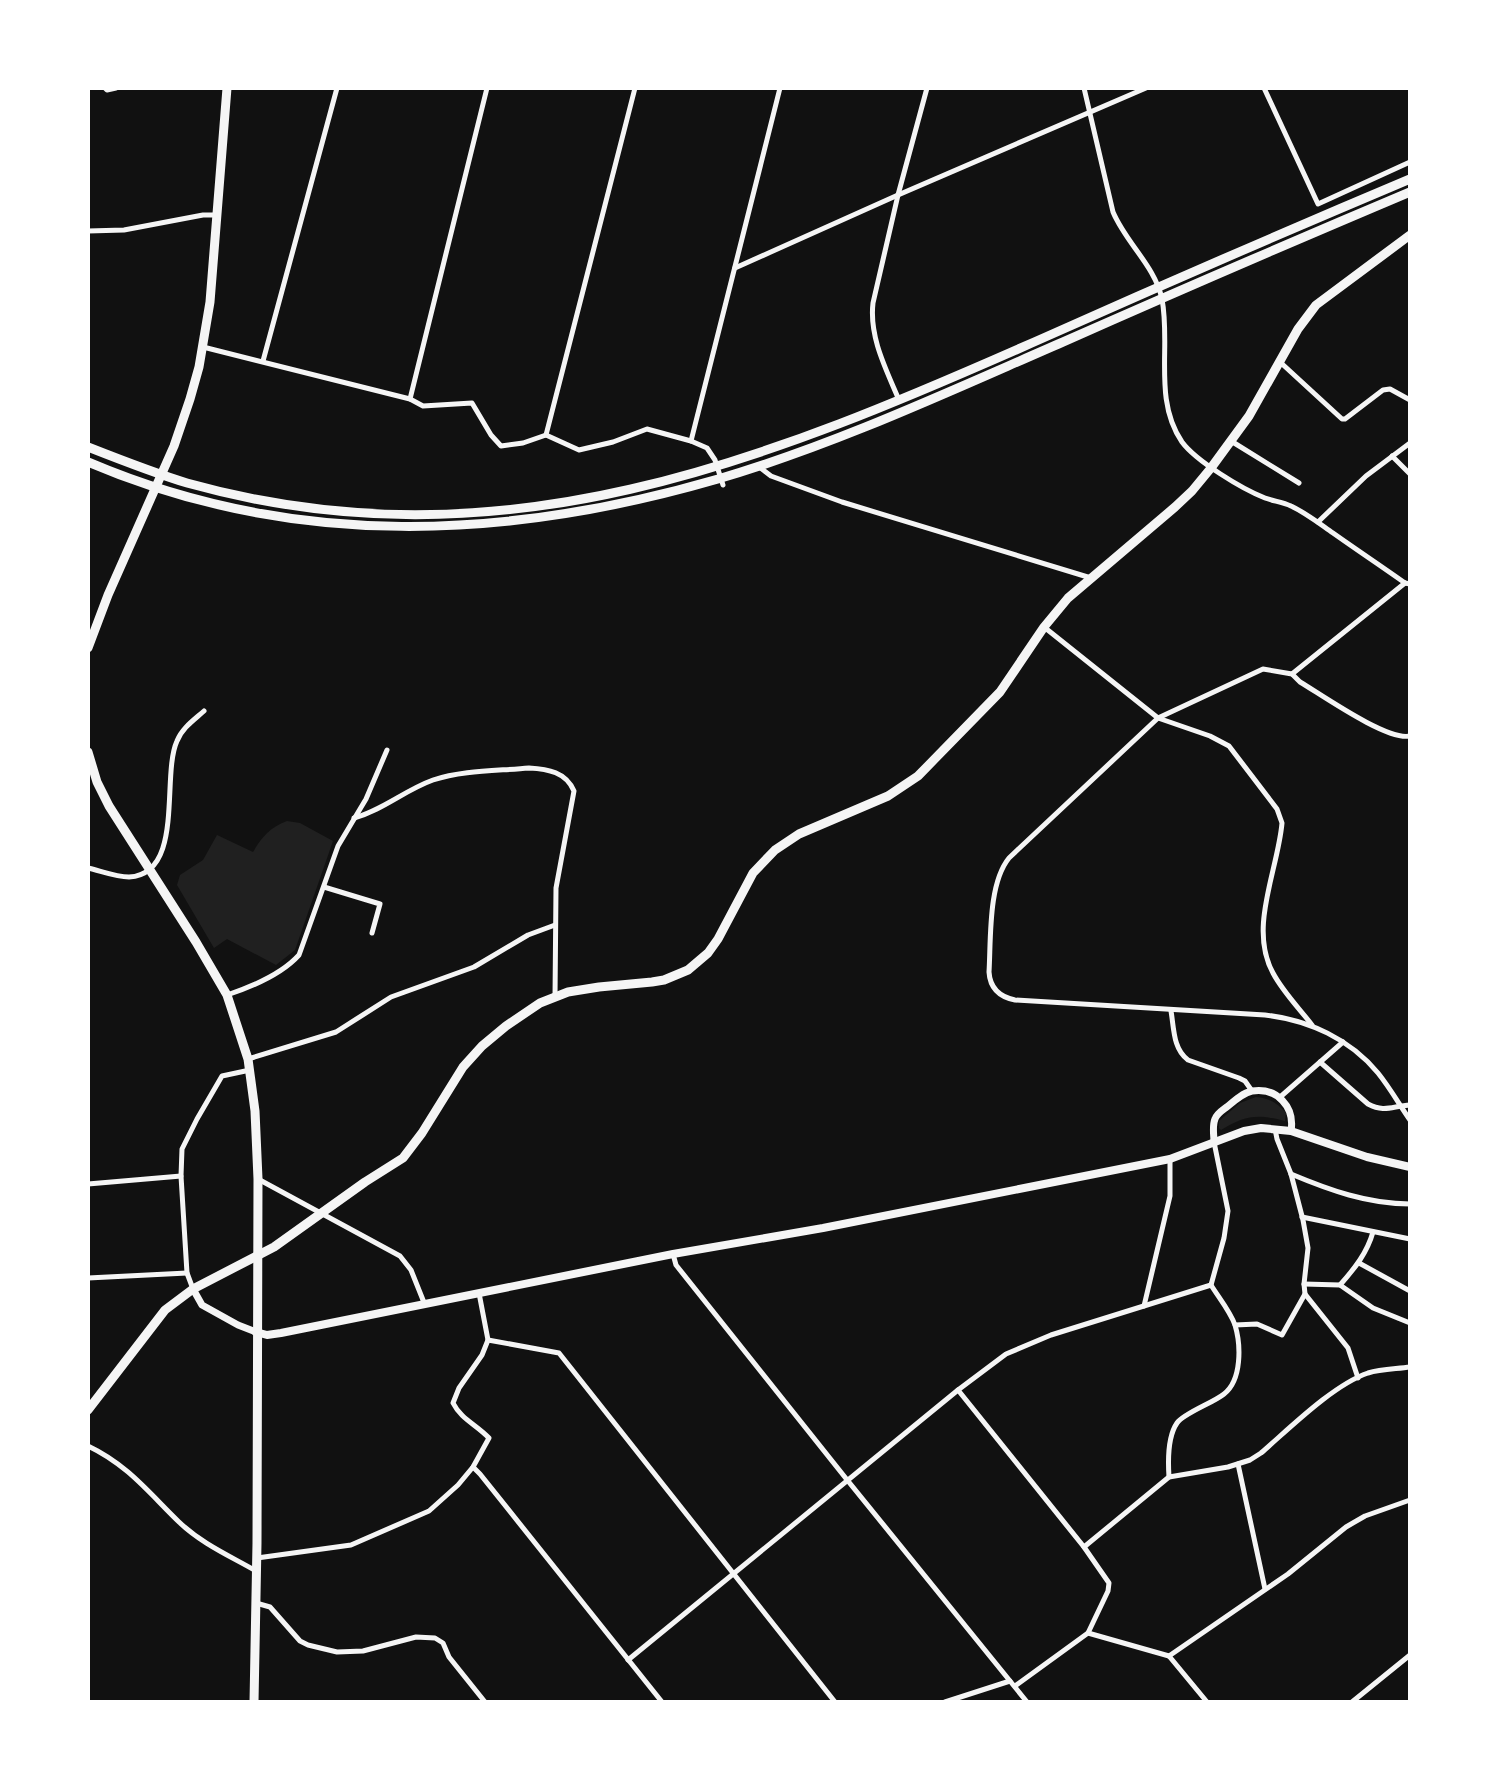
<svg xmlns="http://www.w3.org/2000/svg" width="1498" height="1790" font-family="'Fira Sans',sans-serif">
<rect width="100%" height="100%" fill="#111"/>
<g fill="#202020">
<path d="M 287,821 L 300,823 L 333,841 L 295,950 L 276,965 L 227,939 L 214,948 L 177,885 L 180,875 L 203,860 L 217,835 L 253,852 C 262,837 269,828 287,821 Z"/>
<path d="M 1256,1097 C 1269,1098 1277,1103 1286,1113 L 1285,1121 C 1257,1114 1246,1115 1221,1130 L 1219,1128 L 1219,1121 L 1240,1103 Z"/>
</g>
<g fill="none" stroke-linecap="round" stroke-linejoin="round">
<g stroke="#f5f5f5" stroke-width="5">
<path d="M 105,88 L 107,90 L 116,88"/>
<path d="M 1084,88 L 1113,212 C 1126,243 1155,266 1162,299 C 1171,346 1153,400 1182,442 C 1196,461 1242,489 1265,498 C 1273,501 1283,502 1291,506 C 1306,513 1320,524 1333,533 C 1357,550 1381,566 1405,583 L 1410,584"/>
<path d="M 1264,88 L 1318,204 L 1410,162"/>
<path d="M 88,231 L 124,230 L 203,215 L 217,215"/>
<path d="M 735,268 L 898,195 L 1146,88"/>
<path d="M 203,347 L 410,399 L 423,406 L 472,403 L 491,435 L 501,446 L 523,443 L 546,435 L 579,450 L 613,442 L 647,429 L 691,441 L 707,448 L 715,460 L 723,485"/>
<path d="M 263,361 L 337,88"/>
<path d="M 1280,362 L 1342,419 L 1345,419 L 1383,390 L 1390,389 L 1410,400"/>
<path d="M 410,399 L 487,88"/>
<path d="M 899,400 C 886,369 869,337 873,303 L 898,195 L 927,88"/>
<path d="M 546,435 L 635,88"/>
<path d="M 691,441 L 780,88"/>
<path d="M 1231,441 L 1299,483"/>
<path d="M 1392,456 L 1410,474"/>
<path d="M 758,466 L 771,476 L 842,502 L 1091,578"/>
<path d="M 1318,522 L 1366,476 L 1410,443"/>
<path d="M 1044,627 L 1158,718 L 1210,736 L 1229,746 L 1277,809 L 1282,823 C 1278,870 1248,928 1273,973 C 1283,992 1299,1008 1312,1025"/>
<path d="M 1292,674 L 1405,583"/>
<path d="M 1410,736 C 1387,741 1322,695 1300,682 L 1292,674 L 1263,669 L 1158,718 L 1009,858 C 988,884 991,939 989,972 C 990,988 1000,997 1015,1000 L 1265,1015 C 1309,1020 1350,1039 1378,1073 C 1390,1088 1399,1104 1410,1120"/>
<path d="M 354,818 C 383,810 405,790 433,780 C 463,770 498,771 529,768 C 548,769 566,772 574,791 L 556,888 L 555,997"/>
<path d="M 88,868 C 101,871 116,877 129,877 C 185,874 161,776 177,741 C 182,728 194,720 204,711"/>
<path d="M 324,887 L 380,904 L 372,933"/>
<path d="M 227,995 C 251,987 281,975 299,955 L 338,846 L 366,799 L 387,750"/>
<path d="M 1171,1011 C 1174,1028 1173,1049 1188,1060 L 1239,1078 L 1245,1081 L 1252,1091"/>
<path d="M 248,1059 L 336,1032 L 391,997 L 474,967 L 528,935 L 555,925"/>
<path d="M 1320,1062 L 1368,1104 C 1385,1113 1392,1106 1410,1105"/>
<path d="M 1279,1098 L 1343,1042"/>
<path d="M 1275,1129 L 1277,1139 L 1291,1174 L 1303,1220 L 1308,1248 L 1304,1284 L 1305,1294 L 1348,1348 L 1358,1378"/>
<path d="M 1291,1174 C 1329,1190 1368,1204 1410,1204"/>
<path d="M 258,1179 L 400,1256 L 411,1270 L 425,1305"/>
<path d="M 88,1184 L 181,1176"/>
<path d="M 1302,1217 L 1410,1239"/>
<path d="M 673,1254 L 676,1265 L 848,1481 L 1027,1702"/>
<path d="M 1359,1263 L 1410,1291"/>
<path d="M 88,1278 L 187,1273"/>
<path d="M 1304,1284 L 1340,1285 L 1373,1308 L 1410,1323"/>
<path d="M 1340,1285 C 1355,1268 1367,1253 1373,1232"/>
<path d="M 193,1289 L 187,1273 L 181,1176 L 182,1149 L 197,1119 L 222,1076 L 250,1070"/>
<path d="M 1144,1306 L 1170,1196 L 1170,1159"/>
<path d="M 1235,1325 L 1257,1324 L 1282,1335 L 1305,1294"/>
<path d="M 488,1340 L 559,1353 L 835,1702"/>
<path d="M 958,1390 L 1084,1547 L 1109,1583 L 1108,1591 L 1088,1633 L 1015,1686"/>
<path d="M 88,1446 C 128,1465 149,1493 179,1522 C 202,1544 230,1556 256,1571"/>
<path d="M 1238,1464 L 1265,1589"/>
<path d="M 473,1467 L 480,1474 L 662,1702"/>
<path d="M 1169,1477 C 1168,1462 1168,1436 1177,1423 C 1184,1413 1213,1403 1224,1394 C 1242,1380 1241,1345 1235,1325 C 1230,1311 1219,1298 1211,1285 L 1224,1238 L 1228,1211 L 1214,1142"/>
<path d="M 1084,1547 L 1169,1477 L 1228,1467 L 1250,1460 L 1261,1453 C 1290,1428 1333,1385 1368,1373 C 1381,1369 1396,1369 1410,1367"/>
<path d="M 257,1558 L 351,1545 L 429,1511 L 458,1485 L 473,1467 L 489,1438 C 477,1425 461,1419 453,1403 L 459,1388 L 482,1355 L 488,1340 L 479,1293"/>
<path d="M 256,1603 L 270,1607 L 300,1641 L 308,1645 L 337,1652 L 363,1651 L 416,1637 L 435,1638 L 443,1643 L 449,1657 L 485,1702"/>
<path d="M 1088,1633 L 1169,1656 L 1207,1702"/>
<path d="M 1169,1656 L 1288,1574 L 1346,1527 L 1365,1516 L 1410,1500"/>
<path d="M 628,1660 L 958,1390 L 1006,1354 L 1051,1335 L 1211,1285"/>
<path d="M 945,1702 L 1010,1681"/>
<path d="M 1352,1702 L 1410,1655"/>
</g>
<g stroke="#f5f5f5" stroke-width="7">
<path d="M 1214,1142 C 1214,1135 1212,1126 1215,1119 C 1217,1113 1223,1110 1228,1106 C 1235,1100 1243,1093 1252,1091 C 1277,1087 1295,1107 1291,1131"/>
<path d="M 193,1289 L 202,1305 L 238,1325 L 256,1332"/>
</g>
<path stroke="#f5f5f5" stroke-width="8" d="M 256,1332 L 267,1335 L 281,1333 L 673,1254 L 823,1228 L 1170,1159 L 1244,1131 L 1261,1128 L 1291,1131 L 1367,1157 L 1410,1167"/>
<g stroke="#f5f5f5" stroke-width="9">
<path d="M 88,447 C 121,460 154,473 187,483 C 502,571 766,461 1050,335 C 1169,282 1289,230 1410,179"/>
<path d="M 88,462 C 294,550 508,540 718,479 C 837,444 950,391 1063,342 C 1178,291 1294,241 1410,192"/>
<path d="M 88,648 L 108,595 L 174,446 L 190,399 L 199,367 L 210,302 L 227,88"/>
<path d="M 88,752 L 97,782 L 109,806 L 196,942 L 227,995 L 248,1059 L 255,1111 L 258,1179 L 257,1543 L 254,1702"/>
<path d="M 88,1410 L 165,1310 L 193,1289 L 274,1247 L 365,1182 L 403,1158 L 422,1133 L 463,1067 L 482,1046 L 506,1026 L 540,1003 L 568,992 L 599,987 L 652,982 L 664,980 L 688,970 L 708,953 L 718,939 L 753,873 L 775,850 L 799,834 L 888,796 L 918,776 L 1000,692 L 1044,627 L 1068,598 L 1175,507 L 1192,491 L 1211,468 L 1249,416 L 1298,329 L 1316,305 L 1410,235"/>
</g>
</g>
<rect width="1498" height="1790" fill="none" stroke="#ffffff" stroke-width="180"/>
</svg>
